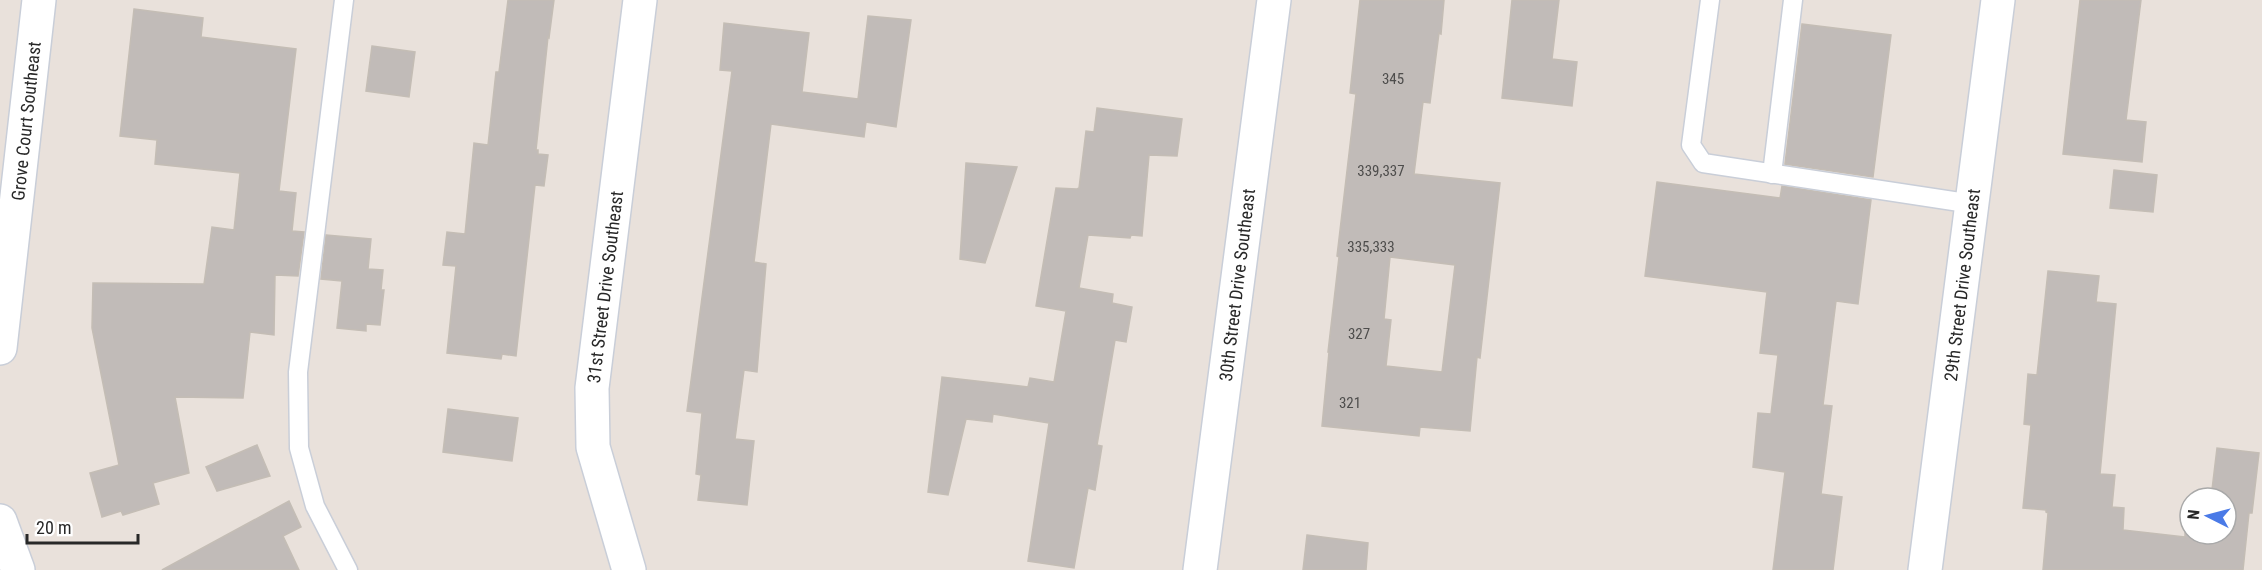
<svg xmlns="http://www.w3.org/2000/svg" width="2262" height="570" font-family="'Roboto Condensed',sans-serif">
<rect width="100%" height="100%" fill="#e9e1db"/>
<g fill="#c1bbb8" stroke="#c4bdb5" stroke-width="1.5" fill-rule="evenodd">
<path d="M 508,0 L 554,0 L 549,38 L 548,37 L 536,150 L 538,150 L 538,154 L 548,155 L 544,186 L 535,185 L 516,356 L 502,354 L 501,359 L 447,353 L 456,266 L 443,265 L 447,232 L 465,234 L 474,143 L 488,145 L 496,72 L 499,72 Z"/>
<path d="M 1360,0 L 1444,0 L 1441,34 L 1439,33 L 1430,103 L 1423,102 L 1414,174 L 1500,183 L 1480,358 L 1477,357 L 1470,431 L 1420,427 L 1419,436 L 1322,426 L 1329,352 L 1328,352 L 1339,257 L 1337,256 L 1356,94 L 1350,93 ZM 1390,257 L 1455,265 L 1442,372 L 1386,366 L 1391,320 L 1384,319 Z"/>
<path d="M 1512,0 L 1559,0 L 1552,59 L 1577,62 L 1572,106 L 1502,98 Z"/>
<path d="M 2080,0 L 2141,0 L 2126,120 L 2146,122 L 2142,162 L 2063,154 Z"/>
<path d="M 134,9 L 203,18 L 201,37 L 296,49 L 279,191 L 296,193 L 292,231 L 304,232 L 298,276 L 275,275 L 274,335 L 250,332 L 243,398 L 175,397 L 189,473 L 153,483 L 159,504 L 123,515 L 121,511 L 102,517 L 90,473 L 119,465 L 92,328 L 93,283 L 204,284 L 212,227 L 234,230 L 240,173 L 155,164 L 157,140 L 120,136 Z"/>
<path d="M 868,16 L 911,20 L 896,127 L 866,122 L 864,137 L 771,124 L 754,262 L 766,264 L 757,372 L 744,370 L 735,439 L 754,441 L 747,505 L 698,500 L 701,475 L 696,474 L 702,413 L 687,411 L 732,71 L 720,70 L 724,23 L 809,33 L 802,92 L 858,99 Z"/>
<path d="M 1802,24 L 1891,35 L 1873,177 L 1785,164 Z"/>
<path d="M 372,46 L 415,52 L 409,97 L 366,91 Z"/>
<path d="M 1097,108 L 1182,119 L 1177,156 L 1149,155 L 1142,236 L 1131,235 L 1130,238 L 1088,235 L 1079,288 L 1113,294 L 1112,303 L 1132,307 L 1126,342 L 1115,340 L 1097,445 L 1102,446 L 1095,490 L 1088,488 L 1074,568 L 1028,561 L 1049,423 L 993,414 L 992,422 L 966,419 L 948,495 L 928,492 L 942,377 L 1028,387 L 1030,378 L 1054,382 L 1066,311 L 1036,306 L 1056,188 L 1077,189 L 1079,188 L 1086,131 L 1094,132 Z"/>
<path d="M 966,163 L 1017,167 L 985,263 L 960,259 Z"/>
<path d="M 2114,170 L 2157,175 L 2153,212 L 2110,208 Z"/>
<path d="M 1657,182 L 1780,198 L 1782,186 L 1871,200 L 1858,304 L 1836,301 L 1823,405 L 1832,406 L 1821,494 L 1842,497 L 1833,570 L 1773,570 L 1785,472 L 1753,467 L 1758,413 L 1771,414 L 1778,355 L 1760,353 L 1767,292 L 1645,276 Z"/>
<path d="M 326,235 L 371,239 L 368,269 L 383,270 L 381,290 L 384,290 L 380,325 L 366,324 L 366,331 L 337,328 L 342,281 L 321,279 Z"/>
<path d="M 2048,271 L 2099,276 L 2096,302 L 2116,304 L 2100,474 L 2115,475 L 2112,507 L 2124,508 L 2123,530 L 2185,537 L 2185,532 L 2190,532 L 2190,534 L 2226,534 L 2226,498 L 2211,498 L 2217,448 L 2259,453 L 2252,513 L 2249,513 L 2243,570 L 2043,570 L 2048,513 L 2046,512 L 2046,510 L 2023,508 L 2031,425 L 2024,424 L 2028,374 L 2037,375 Z"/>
<path d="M 448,409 L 518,418 L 512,461 L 443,452 Z"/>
<path d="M 257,445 L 270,476 L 217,491 L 206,467 Z"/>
<path d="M 289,501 L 301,527 L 283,536 L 299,570 L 162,570 Z"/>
<path d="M 1307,535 L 1368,543 L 1366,570 L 1303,570 Z"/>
</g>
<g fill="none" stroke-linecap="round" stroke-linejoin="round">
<defs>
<g id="service">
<path d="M 344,0 L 298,372 L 299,448 L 315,506 L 348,570"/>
<path d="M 1710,0 L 1691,145 L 1703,163 L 1973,204"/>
<path d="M 1772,174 L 1793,0"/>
</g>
<g id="minor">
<path d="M 0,348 L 39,0"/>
<path d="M 0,521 L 18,570"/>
<path d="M 629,570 L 593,447 L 592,388 L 640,0"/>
<path d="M 1200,570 L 1274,0"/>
</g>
<path id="secondary" d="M 1925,570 L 1998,0"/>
</defs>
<use href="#service" stroke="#c9ced8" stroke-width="21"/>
<use href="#minor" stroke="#c9ced8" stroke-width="36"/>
<use href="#secondary" stroke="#c9ced8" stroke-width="36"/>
<use href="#service" stroke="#fff" stroke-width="18"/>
<use href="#minor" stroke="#fff" stroke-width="33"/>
<use href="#secondary" stroke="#fff" stroke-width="33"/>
</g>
<g text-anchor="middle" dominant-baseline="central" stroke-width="5" stroke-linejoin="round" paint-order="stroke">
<g font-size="15" fill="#4e4d4c">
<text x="1393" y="79">345</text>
<text x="1381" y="171">339,337</text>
<text x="1371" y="247">335,333</text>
<text x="1359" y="334">327</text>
<text x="1350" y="403">321</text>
</g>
<g font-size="18" fill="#282828" stroke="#fff">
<text transform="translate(26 121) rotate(-84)">Grove Court Southeast</text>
<text transform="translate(1237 285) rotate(-83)">30th Street Drive Southeast</text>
<text transform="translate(1962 285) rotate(-83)">29th Street Drive Southeast</text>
<text transform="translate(605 287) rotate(-83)">31st Street Drive Southeast</text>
</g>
</g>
<g transform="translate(2208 516) rotate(276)"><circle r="28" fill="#ffffff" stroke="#a9a9a9" stroke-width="1.5"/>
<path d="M0-4.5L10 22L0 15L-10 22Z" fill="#4a7ae7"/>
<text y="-9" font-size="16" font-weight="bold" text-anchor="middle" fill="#282828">N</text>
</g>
<path d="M27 534v9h111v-9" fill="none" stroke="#282828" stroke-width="3"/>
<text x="36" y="534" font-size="18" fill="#282828" stroke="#ffffff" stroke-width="4.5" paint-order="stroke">20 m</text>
</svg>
